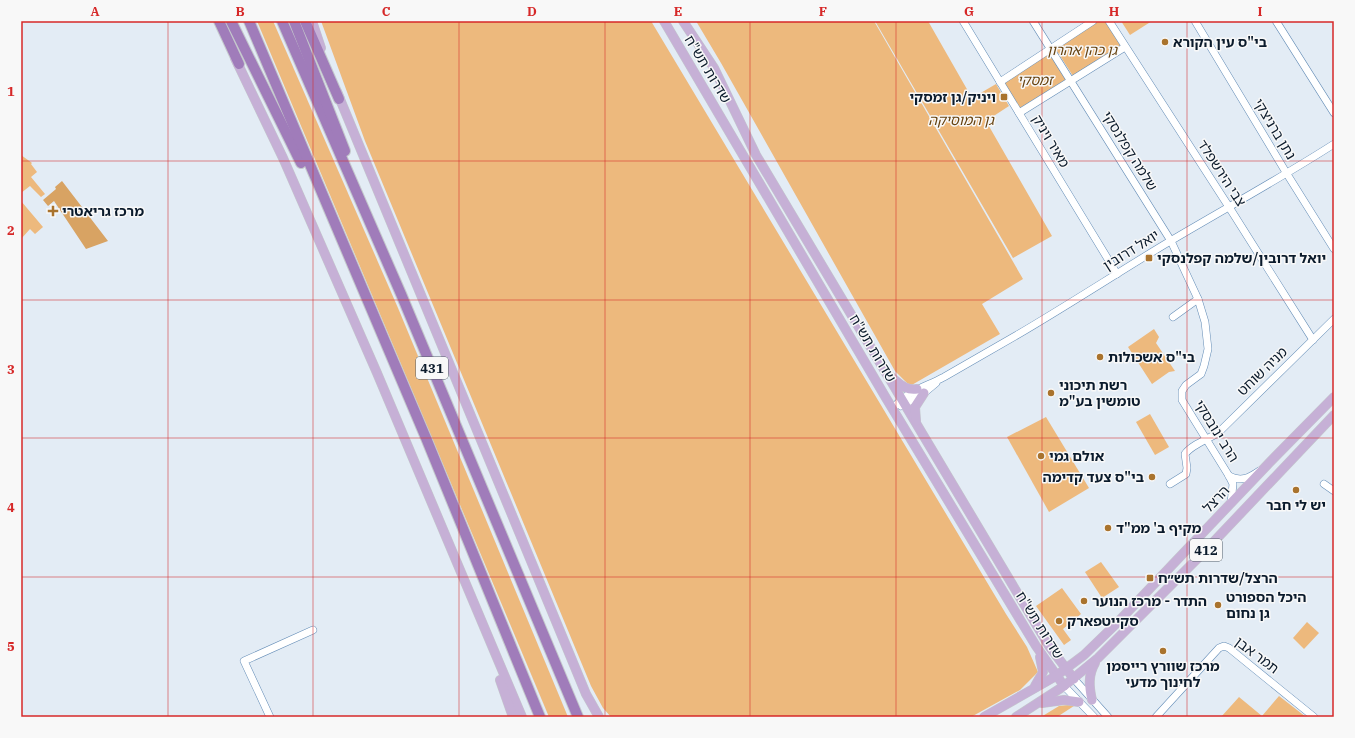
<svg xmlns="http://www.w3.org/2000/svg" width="1355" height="738" font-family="'IBM Plex Serif','Noto Sans Hebrew',serif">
<rect width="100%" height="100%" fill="#e3ecf5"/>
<g fill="#edb97d">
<path d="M 257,21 L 273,21 L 398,308 L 568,717 L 549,717 Z"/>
<path d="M 321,21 L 651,21 L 1006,614 L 1027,647 L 1038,672 L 1020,690 L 971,717 L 611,717 L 603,708 L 591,686 L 365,141 Z"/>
<path d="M 696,21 L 874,21 L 1023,279 L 982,304 L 1000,334 L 910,386 L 895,371 L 721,63 Z"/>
<path d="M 875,21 L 928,21 L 972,98 L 996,84 L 1009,106 L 986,121 L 1052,236 L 1013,258 Z"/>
<path d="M 1097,21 L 1105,21 L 1121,46 L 1073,76 L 1055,48 Z"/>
<path d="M 1121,21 L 1152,21 L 1130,35 Z"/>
<path d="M 1050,52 L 1067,79 L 1020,108 L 1003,81 Z"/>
<path d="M 21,155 L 32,163 L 31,164 L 37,172 L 31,177 L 45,194 L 41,197 L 30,186 L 21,193 Z"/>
<path d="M 21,201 L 43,227 L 35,234 L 30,229 L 21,239 Z"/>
<path d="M 1154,329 L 1159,337 L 1156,343 L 1175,371 L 1169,372 L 1152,384 L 1128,347 Z"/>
<path d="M 1150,414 L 1169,447 L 1155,455 L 1136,422 Z"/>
<path d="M 1046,417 L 1089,488 L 1049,512 L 1007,437 Z"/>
<path d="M 1101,562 L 1119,587 L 1102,598 L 1085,572 Z"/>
<path d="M 1062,588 L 1081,614 L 1063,629 L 1071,640 L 1064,645 L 1036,606 Z"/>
<path d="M 1307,622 L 1319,633 L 1304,649 L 1293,638 Z"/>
<path d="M 1279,696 L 1306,717 L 1221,717 L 1239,697 L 1262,716 Z"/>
<path d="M 1077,704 L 1057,717 L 1041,717 L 1059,706 Z"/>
</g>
<path fill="#d8a363" d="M 62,181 L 108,241 L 86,249 L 54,201 L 48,206 L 43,200 L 56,189 L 55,187 Z"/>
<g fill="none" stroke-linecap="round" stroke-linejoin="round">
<defs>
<g id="minor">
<path d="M 963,21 L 1117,274"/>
<path d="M 1033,21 L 1171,241 L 1198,299 L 1205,322 L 1208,349 L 1204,366 L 1201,374 L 1186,385 L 1182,391 L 1182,400 L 1229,476 L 1233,484 L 1231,503"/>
<path d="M 1109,21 L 1229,207 L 1313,340"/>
<path d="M 1195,21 L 1287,174 L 1334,249"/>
<path d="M 1276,21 L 1334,113"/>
<path d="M 1000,82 L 1093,21"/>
<path d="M 1019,113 L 1125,47"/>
<path d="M 1173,317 L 1198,299"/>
<path d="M 901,406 L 924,393 L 936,383"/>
<path d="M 893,408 C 909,390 923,388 944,377 C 968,363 993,349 1017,335 C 1070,304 1120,271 1172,240 C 1226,208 1281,178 1334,144"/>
<path d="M 1229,476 C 1241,482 1249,478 1259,471"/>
<path d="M 1170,484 L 1186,474 L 1187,468 L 1185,454 C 1191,445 1208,439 1218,433 L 1334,319"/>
<path d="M 1324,484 L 1334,491"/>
<path d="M 1074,679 L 1108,717"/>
<path d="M 1064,686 L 1094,717"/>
<path d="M 270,717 L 244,661 L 313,630"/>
<path d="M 1156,717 L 1219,648 L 1224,646 L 1229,648 L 1314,717"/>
</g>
<g id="major">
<path d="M 312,21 L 321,48"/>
<path d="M 664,21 L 886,398 L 1036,646 L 1064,686"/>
<path d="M 683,21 L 714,68 L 756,155 L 1049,646 L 1074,679"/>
<path d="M 235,58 L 283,158 L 377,373 L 522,717"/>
<path d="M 337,92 L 586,694 L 599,717"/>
<path d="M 891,377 C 900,384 906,391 917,389"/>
<path d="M 916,421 L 915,407 L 924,393"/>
<path d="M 500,680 L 513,717"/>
<path d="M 1035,686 L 1043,672 L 1040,657"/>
<path d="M 1092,700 C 1089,687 1088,675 1095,663"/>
<path d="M 1042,703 L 1064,700 L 1079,702"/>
<path d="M 984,717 L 1056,676 L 1084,655 L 1117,623 L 1270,462 L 1334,397"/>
<path d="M 1016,717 L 1064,686 L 1098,658 L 1203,553 L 1334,415"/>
</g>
<g id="highway">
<path d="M 219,21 L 239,64"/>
<path d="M 231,21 L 301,163"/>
<path d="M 249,21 L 426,438 L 540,717"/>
<path d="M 282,21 L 401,294 L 578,717"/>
<path d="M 294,21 L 345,151"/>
<path d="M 305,21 L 339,99"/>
</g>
</defs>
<use href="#minor" stroke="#648db7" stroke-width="8"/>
<use href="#major" stroke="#c4c8cc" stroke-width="10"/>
<use href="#highway" stroke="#c4c8cc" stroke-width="12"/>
<use href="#minor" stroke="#fff" stroke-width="7"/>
<use href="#major" stroke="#c6b0d6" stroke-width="9"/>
<use href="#highway" stroke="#a07cba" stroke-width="10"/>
</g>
<path fill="none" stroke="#d62828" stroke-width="1" stroke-opacity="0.55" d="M 168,21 L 168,717M 313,21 L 313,717M 459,21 L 459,717M 605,21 L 605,717M 750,21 L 750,717M 896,21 L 896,717M 1042,21 L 1042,717M 1187,21 L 1187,717M 21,161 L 1334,161M 21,300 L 1334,300M 21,438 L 1334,438M 21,577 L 1334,577"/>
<g fill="#a9732d" stroke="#f8f8f8" stroke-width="1.5">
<circle cx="1165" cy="42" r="4"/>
<rect x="1000" y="93" width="8" height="8" rx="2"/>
<path d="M51 205h4v4h4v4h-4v4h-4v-4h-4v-4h4z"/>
<rect x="1145" y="254" width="8" height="8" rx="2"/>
<circle cx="1100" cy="357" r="4"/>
<circle cx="1051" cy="393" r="4"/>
<circle cx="1041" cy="456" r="4"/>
<circle cx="1152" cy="477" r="4"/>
<circle cx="1296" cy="490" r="4"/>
<circle cx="1108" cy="528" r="4"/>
<rect x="1146" y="574" width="8" height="8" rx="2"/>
<circle cx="1084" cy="601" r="4"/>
<circle cx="1218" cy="605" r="4"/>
<circle cx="1059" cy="621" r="4"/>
<circle cx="1163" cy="651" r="4"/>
</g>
<g text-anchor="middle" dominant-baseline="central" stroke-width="3" stroke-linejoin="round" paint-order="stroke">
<g fill="#f8f8f8" stroke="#525d69" stroke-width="1">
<rect x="416" y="357" width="32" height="22" rx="3"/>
<rect x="1190" y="539" width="32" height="22" rx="3"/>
</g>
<g font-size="13" font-weight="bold" fill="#0b1b2c">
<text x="432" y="368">431</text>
<text x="1206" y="550">412</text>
</g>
<g font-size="14" font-weight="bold" fill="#0b1b2c" stroke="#f8f8f8" text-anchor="start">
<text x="1173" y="42">בי"ס עין הקורא</text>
<text x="996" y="97" text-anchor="end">ויניק/גן זמסקי</text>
<text x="62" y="211">מרכז גריאטרי</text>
<text x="1157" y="258">יואל דרובין/שלמה קפלנסקי</text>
<text x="1108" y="357">בי"ס אשכולות</text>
<text x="1059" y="385">רשת תיכוני<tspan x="1059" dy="16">טומשין בע"מ</tspan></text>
<text x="1049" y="456">אולם גמי</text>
<text x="1144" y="477" text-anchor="end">בי"ס צעד קדימה</text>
<text x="1296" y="505" text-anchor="middle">יש לי חבר</text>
<text x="1116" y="528">מקיף ב' ממ"ד</text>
<text x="1158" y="578">הרצל/שדרות תש״ח</text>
<text x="1226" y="597">היכל הספורט<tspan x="1226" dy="16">גן נחום</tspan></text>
<text x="1092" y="601">התדר - מרכז הנוער</text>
<text x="1067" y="621">סקייטפארק</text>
<text x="1163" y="666" text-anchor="middle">מרכז שוורץ רייסמן<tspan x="1163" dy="16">לחינוך מדעי</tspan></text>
</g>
<g font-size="14" font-style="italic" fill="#664210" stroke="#f8f8f8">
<text x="1082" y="50">גן כהן אהרון</text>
<text x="1035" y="80">זמסקי</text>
<text x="961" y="120">גן המוסיקה</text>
</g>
<g font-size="14" fill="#0b1b2c" stroke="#f8f8f8">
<text transform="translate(708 69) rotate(59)">שדרות תש"ח</text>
<text transform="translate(1275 129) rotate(59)">נתן ברניצקי</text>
<text transform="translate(1051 141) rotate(59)">מאיר ויניק</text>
<text transform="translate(1130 151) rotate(58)">שלמה קפלנסקי</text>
<text transform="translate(1222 173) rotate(57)">צבי הירשפלד</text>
<text transform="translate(1131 250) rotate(-32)">יואל דרובין</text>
<text transform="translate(873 348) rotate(59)">שדרות תש"ח</text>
<text transform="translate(1262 371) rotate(-44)">מניה שוחט</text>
<text transform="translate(1217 431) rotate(58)">הרב ינובסקי</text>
<text transform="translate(1216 499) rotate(-47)">הרצל</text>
<text transform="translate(1040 625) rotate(58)">שדרות תש"ח</text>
<text transform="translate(1257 655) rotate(37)">תמר אבן</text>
</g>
</g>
<rect width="1355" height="738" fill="none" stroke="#f8f8f8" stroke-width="44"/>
<rect x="22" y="22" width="1311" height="694" fill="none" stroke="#d62828" stroke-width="1.5"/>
<g font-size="13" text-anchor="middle" font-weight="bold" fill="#d62828">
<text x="95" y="16">A</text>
<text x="240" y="16">B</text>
<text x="386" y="16">C</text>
<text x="532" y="16">D</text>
<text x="678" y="16">E</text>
<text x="823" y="16">F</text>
<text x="969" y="16">G</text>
<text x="1114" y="16">H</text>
<text x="1260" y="16">I</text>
<text x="11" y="96">1</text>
<text x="11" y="235">2</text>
<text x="11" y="374">3</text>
<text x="11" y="512">4</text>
<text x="11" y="651">5</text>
</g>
</svg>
